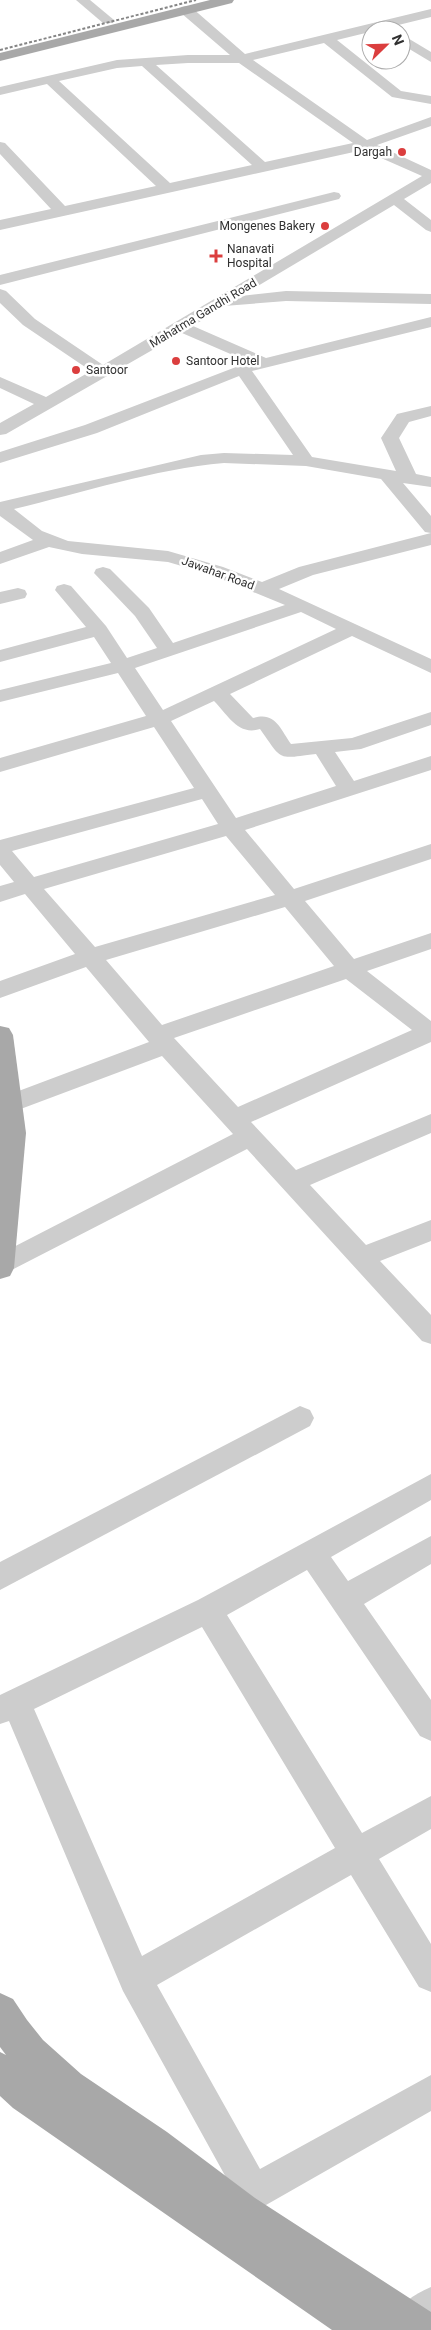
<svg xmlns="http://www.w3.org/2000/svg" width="431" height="2330" font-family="Roboto,sans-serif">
<rect width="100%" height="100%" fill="#fff"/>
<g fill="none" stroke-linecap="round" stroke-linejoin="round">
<g fill="#cdcdcd" fill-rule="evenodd">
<path d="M 76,0 L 90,0 L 114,20 L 113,23 L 103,23 Z"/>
<path d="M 186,6 L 191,7 L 245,54 L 431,9 L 431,17 L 337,40 L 401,91 L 431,96 L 431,104 L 392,97 L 324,43 L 253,60 L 367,140 L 431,117 L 431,126 L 377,145 L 431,170 L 431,183 L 404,199 L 431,220 L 431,232 L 426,230 L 394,205 L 241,296 L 286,291 L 431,294 L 431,304 L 286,301 L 224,306 L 193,326 L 266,358 L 431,317 L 431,327 L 252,371 L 312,457 L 396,471 L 381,438 L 397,414 L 431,406 L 431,416 L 409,422 L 399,438 L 416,474 L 431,477 L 431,487 L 403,483 L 431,516 L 431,545 L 313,575 L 279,589 L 431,659 L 431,673 L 352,636 L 230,694 L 253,718 C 275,711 280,728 291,744 L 352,738 L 431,712 L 431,725 L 361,749 L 335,752 L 354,781 L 431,756 L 431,770 L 245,830 L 294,889 L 431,844 L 431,859 L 305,901 L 354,959 L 431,933 L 431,949 L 367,971 L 431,1021 L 431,1042 L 251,1122 L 296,1170 L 431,1114 L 431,1133 L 310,1185 L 366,1245 L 431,1220 L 431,1241 L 380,1261 L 431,1315 L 431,1344 L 422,1341 L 247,1149 L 0,1276 L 0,1254 L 233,1134 L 162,1056 L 18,1110 L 9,1113 L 0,1110 L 0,1098 L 149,1042 L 86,967 L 0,998 L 0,981 L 75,954 L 25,894 L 0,902 L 0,886 L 14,882 L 0,865 L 0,840 L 194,788 L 154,727 L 0,772 L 0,758 L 146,716 L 118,673 L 0,702 L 0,690 L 111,663 L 94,637 L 0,662 L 0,650 L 86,627 L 55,590 L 57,586 L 64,584 L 71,586 L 106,626 L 127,658 L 157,648 L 135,616 L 94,573 L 96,569 L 103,567 L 110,569 L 149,608 L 173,643 L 285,605 L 209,574 L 168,562 L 82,554 L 49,547 L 0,564 L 0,552 L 33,540 L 0,516 L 0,502 L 201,455 L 224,453 L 293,455 L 239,376 L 97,433 L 0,463 L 0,452 L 85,425 L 249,362 L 182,333 L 6,434 L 0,435 L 0,423 L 34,404 L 0,388 L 0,377 L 46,397 L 91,371 L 23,325 L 0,303 L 0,289 L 6,291 L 35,319 L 103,365 L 422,176 L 363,150 L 0,230 L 0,220 L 51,209 L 0,154 L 0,142 L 5,143 L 65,206 L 156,186 L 47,84 L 0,95 L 0,87 L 117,60 L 188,55 L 230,55 L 181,13 L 180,10 L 181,7 ZM 188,63 L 239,63 L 353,143 L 265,162 L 156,65 ZM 142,66 L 252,165 L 170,183 L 59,81 L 117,68 ZM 224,463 L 306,466 L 381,479 L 425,532 L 431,533 L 299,567 L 262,582 L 223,567 L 168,551 L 68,541 L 42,531 L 14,509 C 81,493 155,469 224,463 ZM 301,612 L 336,629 L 163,710 L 135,668 ZM 214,701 C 228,715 238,736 260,729 C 283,761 276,759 316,754 L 336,786 L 236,818 L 171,721 ZM 202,799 L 218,824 L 34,877 L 12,851 ZM 226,836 L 275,895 L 95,947 L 44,889 ZM 285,907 L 334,966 L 162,1025 L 106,960 ZM 346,979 L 412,1030 L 238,1107 L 174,1038 Z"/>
<path d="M 401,34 L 431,52 L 431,62 L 401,44 Z"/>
<path d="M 334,192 L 339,193 L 341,196 L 339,199 L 0,285 L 0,275 Z"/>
<path d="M 18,588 L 25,590 L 27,594 L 25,598 L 0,604 L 0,592 Z"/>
<path d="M 300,1406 L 310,1410 L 314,1418 L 310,1426 L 0,1590 L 0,1562 Z"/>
<path d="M 431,1474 L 431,1500 L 331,1557 L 348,1581 L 431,1536 L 431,1564 L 364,1604 L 431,1700 L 431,1741 L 420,1736 L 307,1570 L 227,1615 L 362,1833 L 431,1796 L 431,1829 L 379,1859 L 431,1944 L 431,1992 L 419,1987 L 351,1875 L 157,1985 L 260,2169 L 431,2075 L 431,2111 L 266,2205 L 257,2218 L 244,2223 L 231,2218 L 226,2205 L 233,2190 L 123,1991 L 9,1721 L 0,1724 L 0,1695 L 198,1600 ZM 202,1627 L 335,1848 L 142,1956 L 34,1709 Z"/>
<path d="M 431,2287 L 431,2329 L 395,2330 L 391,2322 C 399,2304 413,2295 431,2287 Z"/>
</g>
<g fill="#a8a8a8" fill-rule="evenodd">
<path d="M 210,0 L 234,0 L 232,3 L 0,61 L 0,53 Z"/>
<path d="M 0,1026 L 9,1028 L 13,1035 L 26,1133 L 14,1268 L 10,1276 L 0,1279 Z"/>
<path d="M 0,1993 L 13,1999 L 27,2020 L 43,2040 L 81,2074 L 167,2132 L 255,2198 L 431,2312 L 431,2330 L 332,2330 L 13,2108 L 0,2096 L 0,2052 L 6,2055 L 0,2047 Z"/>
</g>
<path stroke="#858585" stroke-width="2" stroke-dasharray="3 2" stroke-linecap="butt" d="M 0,50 L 196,0"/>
</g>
<g fill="#db3e3e" stroke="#fff" stroke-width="2">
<circle cx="402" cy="152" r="5"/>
<circle cx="325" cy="226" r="5"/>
<path d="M213.5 248.5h5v5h5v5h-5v5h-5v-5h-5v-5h5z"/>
<circle cx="176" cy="361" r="5"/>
<circle cx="76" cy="370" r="5"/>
</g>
<g text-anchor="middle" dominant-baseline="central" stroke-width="5" stroke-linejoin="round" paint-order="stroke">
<g font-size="12" fill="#303030" stroke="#fff" text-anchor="start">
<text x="392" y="152" text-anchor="end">Dargah</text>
<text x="315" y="226" text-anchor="end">Mongenes Bakery</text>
<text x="227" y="249">Nanavati<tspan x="227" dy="14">Hospital</tspan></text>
<text x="186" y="361">Santoor Hotel</text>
<text x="86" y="370">Santoor</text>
</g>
<g font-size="12" fill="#303030" stroke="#fff">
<text transform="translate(203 313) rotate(-31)">Mahatma Gandhi Road</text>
<text transform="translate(218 573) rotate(20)">Jawahar Road</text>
</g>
</g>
<g transform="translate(386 45) rotate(67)"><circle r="24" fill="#ffffff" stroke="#acacac"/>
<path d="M0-4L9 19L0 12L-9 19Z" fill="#db3e3e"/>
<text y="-8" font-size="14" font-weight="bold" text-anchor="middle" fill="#303030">N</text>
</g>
</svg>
